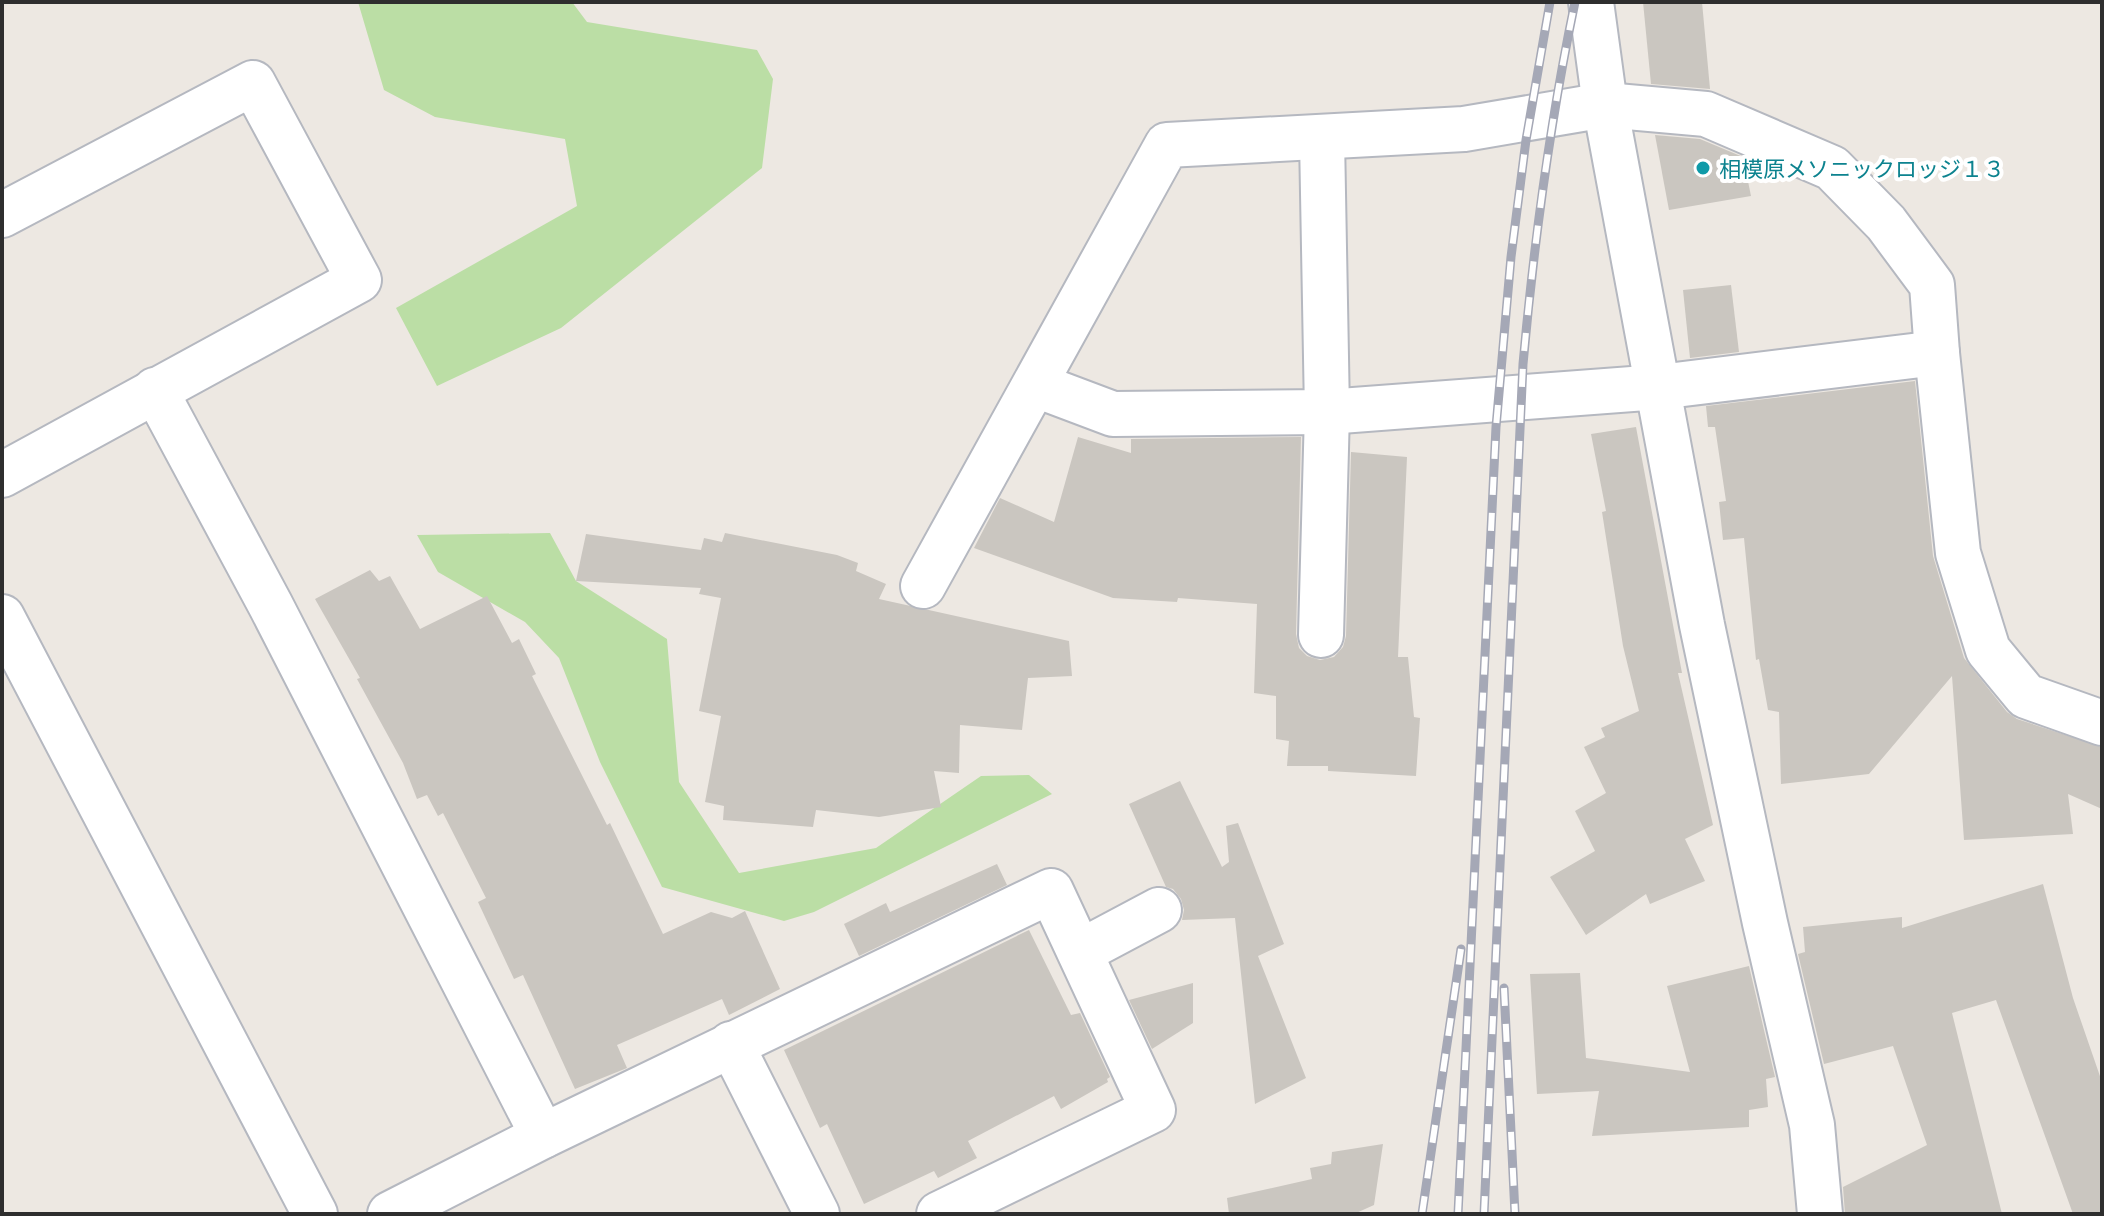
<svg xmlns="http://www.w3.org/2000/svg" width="2104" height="1216" font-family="Commissioner,'Noto Sans JP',sans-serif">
<rect width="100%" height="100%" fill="#ede8e2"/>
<g fill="#bbdea5">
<path d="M 358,2 L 572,2 L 587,22 L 757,50 L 773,79 L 762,168 L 561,328 L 437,386 L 396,308 L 577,206 L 565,139 L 435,117 L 384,90 Z"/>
<path d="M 550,533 L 576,581 L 667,639 L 679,782 L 739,873 L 876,848 L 981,776 L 1029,775 L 1052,794 L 814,912 L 784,921 L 662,887 L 600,762 L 559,658 L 525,622 L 438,572 L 417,535 Z"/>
</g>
<g fill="#cac6c0">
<path d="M 1643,2 L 1702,2 L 1710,89 L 1651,84 Z"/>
<path d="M 1655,135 L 1700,139 L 1743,157 L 1751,196 L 1669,210 Z"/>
<path d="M 1731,285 L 1739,352 L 1690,358 L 1683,290 Z"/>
<path d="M 1915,381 L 1933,556 L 1964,658 L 2007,712 L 2017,719 L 2102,747 L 2102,809 L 2068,794 L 2073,834 L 1964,840 L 1952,676 L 1869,774 L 1781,784 L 1779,712 L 1768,710 L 1759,659 L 1756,660 L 1744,538 L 1723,540 L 1719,502 L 1726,501 L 1715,427 L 1708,427 L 1706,406 Z"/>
<path d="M 1636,427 L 1682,673 L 1678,673 L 1713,825 L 1685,839 L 1705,881 L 1650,904 L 1646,894 L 1586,935 L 1550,877 L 1595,851 L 1575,811 L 1606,793 L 1584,747 L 1605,737 L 1601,728 L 1639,711 L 1623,646 L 1602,512 L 1606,511 L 1591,434 Z"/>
<path d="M 1078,437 L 1131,453 L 1131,439 L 1301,437 L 1296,634 L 1299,648 L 1307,656 L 1320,660 L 1334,657 L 1343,647 L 1346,636 L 1351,452 L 1407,457 L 1398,657 L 1408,657 L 1414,717 L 1420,718 L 1416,776 L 1328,771 L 1328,766 L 1287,766 L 1289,741 L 1276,739 L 1276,696 L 1254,693 L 1257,604 L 1178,598 L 1177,602 L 1113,598 L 974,548 L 1000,498 L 1054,522 Z"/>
<path d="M 725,533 L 837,555 L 858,563 L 856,571 L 886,584 L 879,599 L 1069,641 L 1072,676 L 1028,678 L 1022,730 L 960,725 L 959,773 L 934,771 L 941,807 L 879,817 L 816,810 L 813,827 L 723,820 L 724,806 L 705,802 L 721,716 L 699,711 L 721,598 L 699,594 L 701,588 L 576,581 L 586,534 L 701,550 L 704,538 L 722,542 Z"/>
<path d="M 370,570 L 379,581 L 390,576 L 420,629 L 487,596 L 512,643 L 519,639 L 536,674 L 532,676 L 607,825 L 610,823 L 663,934 L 711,912 L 732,918 L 745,911 L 780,989 L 729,1015 L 722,999 L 617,1045 L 627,1068 L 575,1089 L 523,975 L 514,979 L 478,902 L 486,898 L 443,813 L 438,816 L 427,795 L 417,799 L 403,763 L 357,679 L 360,678 L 315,599 Z"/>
<path d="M 1180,781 L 1222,867 L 1229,862 L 1226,826 L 1238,823 L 1284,944 L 1258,956 L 1306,1078 L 1255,1104 L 1235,918 L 1182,920 L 1184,910 L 1181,899 L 1173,889 L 1166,887 L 1129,804 Z"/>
<path d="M 997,864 L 1007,885 L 859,956 L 844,924 L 886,903 L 890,912 Z"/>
<path d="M 2043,884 L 2073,998 L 2102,1082 L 2102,1214 L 2073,1214 L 1996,1000 L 1952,1013 L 2002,1214 L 1845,1214 L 1843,1187 L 1927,1145 L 1893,1046 L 1824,1064 L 1798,954 L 1805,952 L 1803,927 L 1902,917 L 1902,928 Z"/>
<path d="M 1029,930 L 1071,1015 L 1080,1013 L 1110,1077 L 1107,1079 L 1108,1082 L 1061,1109 L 1054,1096 L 968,1141 L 977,1158 L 938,1178 L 934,1171 L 864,1204 L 827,1124 L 820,1128 L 784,1050 Z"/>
<path d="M 1749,966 L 1775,1077 L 1766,1079 L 1768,1107 L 1749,1110 L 1749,1127 L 1592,1136 L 1599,1091 L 1537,1094 L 1530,974 L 1580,973 L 1586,1058 L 1690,1072 L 1667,986 Z"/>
<path d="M 1193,983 L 1193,1023 L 1152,1049 L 1129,1000 Z"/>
<path d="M 1383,1144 L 1374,1205 L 1354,1214 L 1229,1214 L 1227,1198 L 1312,1179 L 1310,1168 L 1331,1164 L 1332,1152 Z"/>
</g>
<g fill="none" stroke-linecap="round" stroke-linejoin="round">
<defs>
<g id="minor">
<path d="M 1591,2 L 1605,105 L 1702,625 L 1765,923 L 1812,1125 L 1820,1214"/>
<path d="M 2,215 L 253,83 L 359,280 L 2,475"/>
<path d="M 1036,385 L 1113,414 L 1327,412 L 1659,387 L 1937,353 L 1958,553 L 1988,650 L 2026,696 L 2102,723"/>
<path d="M 155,390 L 271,606 L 543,1136"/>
<path d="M 923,586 L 1167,145 L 1464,129 L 1605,105 L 1706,114 L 1832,168 L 1886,223 L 1932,285 L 1937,353"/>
<path d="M 2,617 L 315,1214"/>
<path d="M 1321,635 L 1327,412 L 1322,138"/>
<path d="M 1080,952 L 1159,910"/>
<path d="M 731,1044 L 817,1214"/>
<path d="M 390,1214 L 543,1136 L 1051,891 L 1153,1110 L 939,1214"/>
</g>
</defs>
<use href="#minor" stroke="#b5b8c0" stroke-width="48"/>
<use href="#minor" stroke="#fff" stroke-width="44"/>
<defs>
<g id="rail">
<path d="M 1504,988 L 1515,1214"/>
<path d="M 1422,1214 L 1461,949"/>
<path d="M 1458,1214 L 1496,427 L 1511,257 L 1526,140 L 1550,2"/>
<path d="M 1484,1214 L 1523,364 C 1534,242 1550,122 1575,2"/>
</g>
</defs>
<use href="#rail" stroke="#a5a8b6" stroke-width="9"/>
<use href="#rail" stroke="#fff" stroke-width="6" stroke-dasharray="18" stroke-linecap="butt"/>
</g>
<circle fill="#0f9aa8" stroke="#fff" stroke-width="3" cx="1703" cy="168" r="8"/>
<g text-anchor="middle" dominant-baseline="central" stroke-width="8" stroke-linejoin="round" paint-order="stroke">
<g font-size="22" fill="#0d838f" stroke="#fff" text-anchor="start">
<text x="1719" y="168">相模原メソニックロッジ１３</text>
</g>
</g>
<rect width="2104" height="1216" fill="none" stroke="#2e2e2e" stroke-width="8"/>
</svg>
